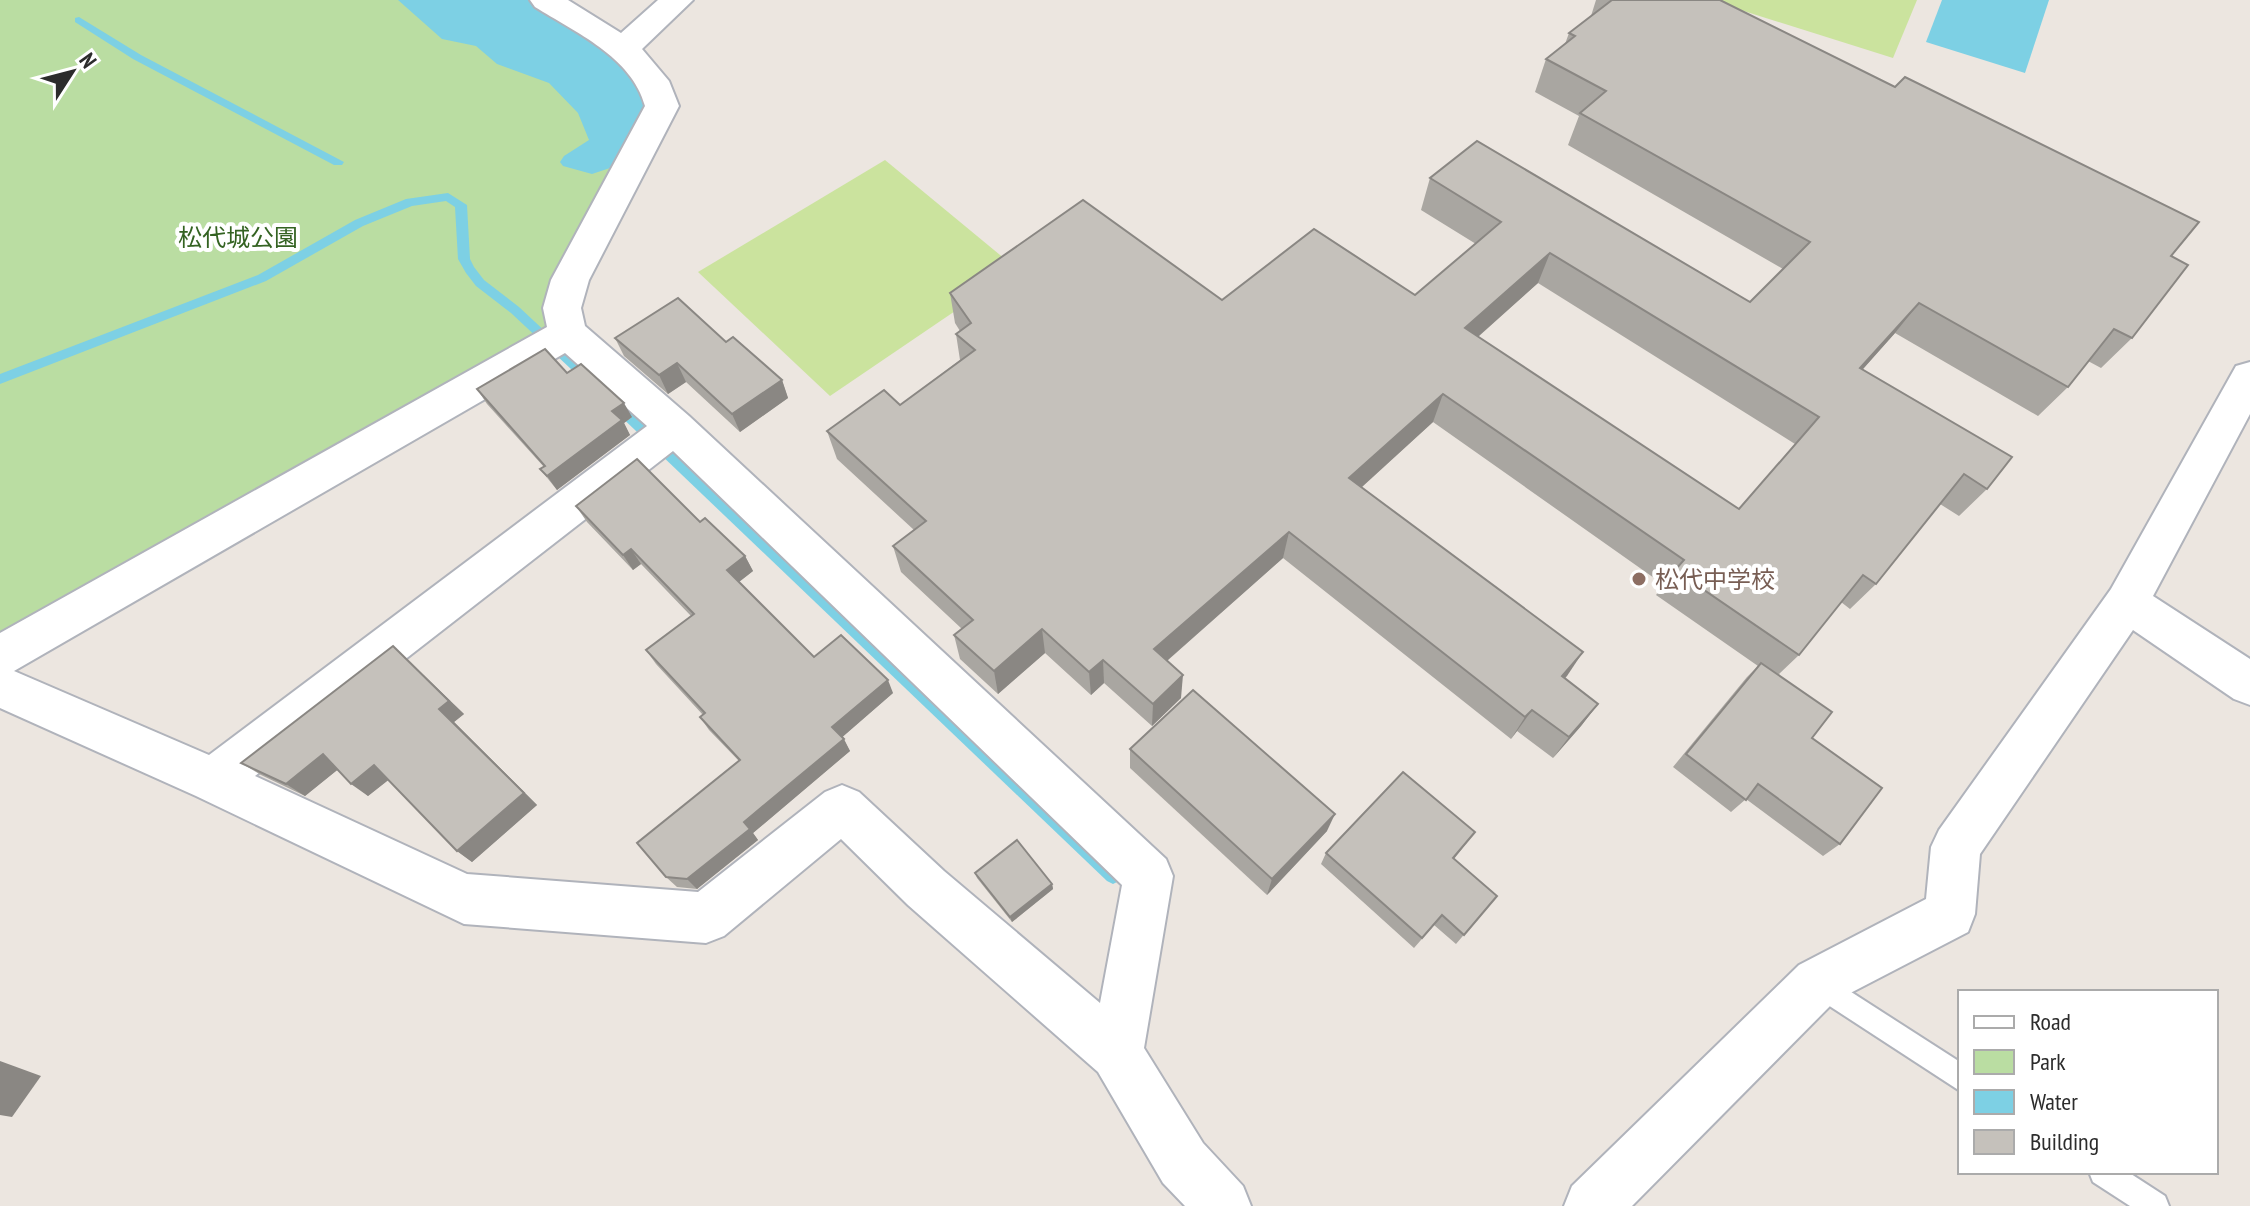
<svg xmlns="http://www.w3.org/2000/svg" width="2250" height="1206" font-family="'PT Sans Narrow','Noto Sans JP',sans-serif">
<rect width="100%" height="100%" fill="#ece6e0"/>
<path fill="#badda2" d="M 0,0 L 530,0 L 642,86 L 553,332 L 0,646 Z"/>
<g fill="#cbe39e">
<path d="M 1709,0 L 1917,0 L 1893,58 Z"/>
<path d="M 885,160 L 1017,269 L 830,396 L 698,272 Z"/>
</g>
<g fill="#7dd0e4">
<path d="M 398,0 L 530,0 L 617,57 L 642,86 L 648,106 L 616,166 L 592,174 L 563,166 L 560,162 L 564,156 L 589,140 L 578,113 L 549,83 L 497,64 L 476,46 L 442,39 Z"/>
<path d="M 1942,0 L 2049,0 L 2025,73 L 1926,42 Z"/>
</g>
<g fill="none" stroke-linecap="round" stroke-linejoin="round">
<g fill="#7dd0e4" fill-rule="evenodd">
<path d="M 79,17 L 141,55 L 344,162 L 342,165 L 334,165 L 133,59 L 75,22 L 75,18 Z"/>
<path d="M 448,193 L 467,205 L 470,259 L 474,267 L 484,280 L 519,307 L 594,377 L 596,380 L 594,383 L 586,383 L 511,313 L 476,286 L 466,273 L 458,259 L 455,207 L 446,201 L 412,206 L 363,226 L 266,281 L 0,384 L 0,374 L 258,275 L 355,220 L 406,199 Z"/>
<path d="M 617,400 L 621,401 L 1119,871 L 1121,876 L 1119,881 L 1113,884 L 1107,881 L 613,409 L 611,405 L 613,401 Z"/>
</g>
<defs>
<g id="lane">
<path d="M 1817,970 L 1960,1062 L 1960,1091 L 1808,992 L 1804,983 L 1808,974 Z"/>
<path d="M 2089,1172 L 2128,1172 L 2165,1196 L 2169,1206 L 2130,1206 L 2093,1182 Z"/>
</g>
<g id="street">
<path d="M 530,0 L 568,0 L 621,33 L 658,0 L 693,0 L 642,49 L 669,81 L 679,106 L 589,280 L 581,308 L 585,326 L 689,416 L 1166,859 L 1173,876 L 1144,1048 L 1203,1143 L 1243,1186 L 1251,1206 L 1185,1206 L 1163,1183 L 1098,1072 L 908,905 L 841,839 L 724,936 L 706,943 L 464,924 L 196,796 L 0,708 L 0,633 L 547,327 L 543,308 L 551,280 L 645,106 C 632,57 575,32 535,7 ZM 565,353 L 647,426 L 209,755 L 14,671 ZM 673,451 L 1122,885 L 1100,1003 L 944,871 L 859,792 L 842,785 L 825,792 L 698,892 L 467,874 L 255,776 Z"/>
<path d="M 2250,362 L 2250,414 L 2153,596 L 2250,659 L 2250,705 L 2234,699 L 2133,630 L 1980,854 L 1975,914 L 1968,932 L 1835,1001 L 1632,1206 L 1564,1206 L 1572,1186 L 1799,965 L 1926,899 L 1931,847 L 1939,830 L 2111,589 L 2236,366 Z"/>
</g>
</defs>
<use href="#lane" stroke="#b0b3bb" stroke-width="4"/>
<use href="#street" stroke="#b0b3bb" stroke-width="4"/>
<use href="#lane" fill="#fff" fill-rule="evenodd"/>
<use href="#street" fill="#fff" fill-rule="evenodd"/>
</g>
<g fill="#a9a6a1" fill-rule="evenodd">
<path d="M 1596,0 L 1720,0 L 2171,256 L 2132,338 L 2101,368 L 2088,361 L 2068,387 L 2038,416 L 1895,333 L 1863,369 L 1987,489 L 1959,516 L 1940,504 L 1876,584 L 1850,609 L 1841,602 L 1799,655 L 1779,674 L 1812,738 L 1840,844 L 1823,856 L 1746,799 L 1731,812 L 1673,767 L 1747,677 L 1758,666 L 1656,595 L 1664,585 L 1433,422 L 1362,487 L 1565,678 L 1598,704 L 1581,726 L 1553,758 L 1517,731 L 1511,739 L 1283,558 L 1167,661 L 1181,698 L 1152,726 L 1104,683 L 1091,695 L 1045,653 L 998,694 L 960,659 L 954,635 L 962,629 L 901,572 L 893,546 L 914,530 L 837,459 L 827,431 L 900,405 L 960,360 L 956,334 L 960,331 L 955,323 L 950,293 L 1222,300 L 1415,295 L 1476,244 L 1421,210 L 1430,178 L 1750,302 L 1783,269 L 1568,145 L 1579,116 L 1535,92 L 1546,59 L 1565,44 L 1569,33 L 1591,16 ZM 1538,283 L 1795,444 L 1739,509 L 1478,337 Z"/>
<path d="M 615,338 L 726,342 L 782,380 L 788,398 L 740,432 L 686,382 L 668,394 L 624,356 Z"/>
<path d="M 567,373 L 632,417 L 624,423 L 630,435 L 557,490 L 540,469 L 544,467 L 487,404 L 477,389 Z"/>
<path d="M 576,506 L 700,522 L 745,556 L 753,571 L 739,582 L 814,657 L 893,693 L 842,737 L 850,751 L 753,833 L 758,840 L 697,889 L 677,887 L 666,877 L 739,761 L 709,730 L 700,717 L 703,715 L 656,664 L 646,650 L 691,616 L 641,564 L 633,570 L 587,522 Z"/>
<path d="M 393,646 L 464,714 L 454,722 L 537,805 L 472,862 L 457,851 L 388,780 L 368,796 L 337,770 L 305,796 L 261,775 L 241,763 Z"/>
<path d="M 1130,749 L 1327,831 L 1267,895 L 1130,768 Z"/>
<path d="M 1475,832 L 1454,859 L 1497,896 L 1456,944 L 1434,925 L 1414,948 L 1321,864 L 1326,853 Z"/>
<path d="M 975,873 L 1052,884 L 1053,889 L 1012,922 L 977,878 Z"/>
</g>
<g fill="#8a8783">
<path d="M 1550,253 L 1538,283 L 1454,358 L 1465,328 Z"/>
<path d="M 1919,303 L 1895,333 L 1838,397 L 1860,368 Z"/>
<path d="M 677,363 L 686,382 L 668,394 L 659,375 Z"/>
<path d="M 782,380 L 788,398 L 740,432 L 732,414 Z"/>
<path d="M 1443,394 L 1433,422 L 1342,505 L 1349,478 Z"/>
<path d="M 624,403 L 632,417 L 624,423 L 630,435 L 557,490 L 547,476 L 612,411 Z"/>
<path d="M 1289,532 L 1283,558 L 1153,673 L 1154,649 Z"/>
<path d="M 631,549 L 641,564 L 633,570 L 623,555 Z"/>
<path d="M 745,556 L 753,571 L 735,585 L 727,570 Z"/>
<path d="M 1042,629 L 1045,653 L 998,694 L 994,671 Z"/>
<path d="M 393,646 L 464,714 L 454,722 L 537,805 L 472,862 L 457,851 Z"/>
<path d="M 1583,652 L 1567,676 L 1547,699 L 1562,676 Z"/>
<path d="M 1103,660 L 1104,683 L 1091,695 L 1089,672 Z"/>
<path d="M 1183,675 L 1181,698 L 1152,726 L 1153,704 Z"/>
<path d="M 888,680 L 893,693 L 839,740 L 832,727 Z"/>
<path d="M 1598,704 L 1581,726 L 1553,758 L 1569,737 Z"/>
<path d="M 1532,710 L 1517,731 L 1511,739 L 1525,717 Z"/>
<path d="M 844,739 L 850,751 L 753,833 L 758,840 L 697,889 L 687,879 L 744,822 Z"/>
<path d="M 323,754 L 341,767 L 305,796 L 286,784 Z"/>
<path d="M 374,765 L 391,778 L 368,796 L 351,784 Z"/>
<path d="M 1335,814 L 1327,831 L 1267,895 L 1272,879 Z"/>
<path d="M 1052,884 L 1053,889 L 1012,922 L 1010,917 Z"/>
<path d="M 0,1061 L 41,1076 L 12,1117 L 0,1115 Z"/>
</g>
<g fill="#c5c1bb" stroke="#8a8783" stroke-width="2" fill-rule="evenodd">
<path d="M 1612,0 L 1720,0 L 1895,87 L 1905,77 L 2199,222 L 2171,256 L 2188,265 L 2132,338 L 2114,329 L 2068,387 L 1919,303 L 1860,368 L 2012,457 L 1987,489 L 1964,474 L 1876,584 L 1863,575 L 1799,655 L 1675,570 L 1684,560 L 1443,394 L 1349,478 L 1583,652 L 1562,676 L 1598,704 L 1569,737 L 1532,710 L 1525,717 L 1289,532 L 1154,649 L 1183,675 L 1153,704 L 1103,660 L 1089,672 L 1042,629 L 994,671 L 954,635 L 973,620 L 893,546 L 926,521 L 827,431 L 884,390 L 900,405 L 975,350 L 956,334 L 971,323 L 950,293 L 1083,200 L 1222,300 L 1314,229 L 1415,295 L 1501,222 L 1430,178 L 1477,141 L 1750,302 L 1810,242 L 1580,113 L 1606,91 L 1546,59 L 1575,36 L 1569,33 ZM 1550,253 L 1819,417 L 1739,509 L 1465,328 Z"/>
<path d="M 678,298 L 726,342 L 733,337 L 782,380 L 732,414 L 677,363 L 659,375 L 615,338 Z"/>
<path d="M 545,349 L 567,373 L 581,364 L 624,403 L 612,411 L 622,420 L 547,476 L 540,469 L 545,466 L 477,389 Z"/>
<path d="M 637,459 L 700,522 L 705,518 L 745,556 L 727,570 L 814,657 L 841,635 L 888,680 L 832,727 L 844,739 L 744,822 L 750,829 L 687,879 L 666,877 L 637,843 L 740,760 L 700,717 L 705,713 L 646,650 L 694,614 L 631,549 L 623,555 L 576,506 Z"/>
<path d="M 393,646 L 449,701 L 439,709 L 524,793 L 457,851 L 374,765 L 351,784 L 323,754 L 286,784 L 241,763 Z"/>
<path d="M 1761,663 L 1832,712 L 1812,738 L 1882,788 L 1840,844 L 1758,784 L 1746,800 L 1686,754 Z"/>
<path d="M 1193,690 L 1335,814 L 1272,879 L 1130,749 Z"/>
<path d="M 1403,772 L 1475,832 L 1453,858 L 1497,896 L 1464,935 L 1442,915 L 1422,938 L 1326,853 Z"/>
<path d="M 1017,840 L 1052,884 L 1010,917 L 975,873 Z"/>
</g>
<circle fill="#8d6e63" stroke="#fff" stroke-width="3" cx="1639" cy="579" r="8"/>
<g text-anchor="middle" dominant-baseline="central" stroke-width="8" stroke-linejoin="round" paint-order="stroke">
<g font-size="24" fill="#346322" stroke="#fff">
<text x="238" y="237">松代城公園</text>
</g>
<g font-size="24" fill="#785e54" stroke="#fff" text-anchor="start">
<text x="1655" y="579">松代中学校</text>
</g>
</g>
<rect x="1958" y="990" width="260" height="184" fill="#ffffff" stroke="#ababab" stroke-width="2"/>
<rect x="1974" y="1016" width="40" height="12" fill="#ffffff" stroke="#ababab" stroke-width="2"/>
<text x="2030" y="1030" font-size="24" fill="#2c2c2c">Road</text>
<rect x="1974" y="1050" width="40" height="24" fill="#badda2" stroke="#ababab" stroke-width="2"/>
<text x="2030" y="1070" font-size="24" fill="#2c2c2c">Park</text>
<rect x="1974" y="1090" width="40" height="24" fill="#7dd0e4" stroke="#ababab" stroke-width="2"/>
<text x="2030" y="1110" font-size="24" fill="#2c2c2c">Water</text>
<rect x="1974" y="1130" width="40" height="24" fill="#c5c1bb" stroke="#ababab" stroke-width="2"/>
<text x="2030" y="1150" font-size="24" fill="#2c2c2c">Building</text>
<g transform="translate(72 72) rotate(54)" stroke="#ffffff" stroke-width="6" paint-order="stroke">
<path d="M0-6L14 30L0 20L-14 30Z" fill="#2c2c2c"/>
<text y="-12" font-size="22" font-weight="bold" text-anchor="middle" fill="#2c2c2c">N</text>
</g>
</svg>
